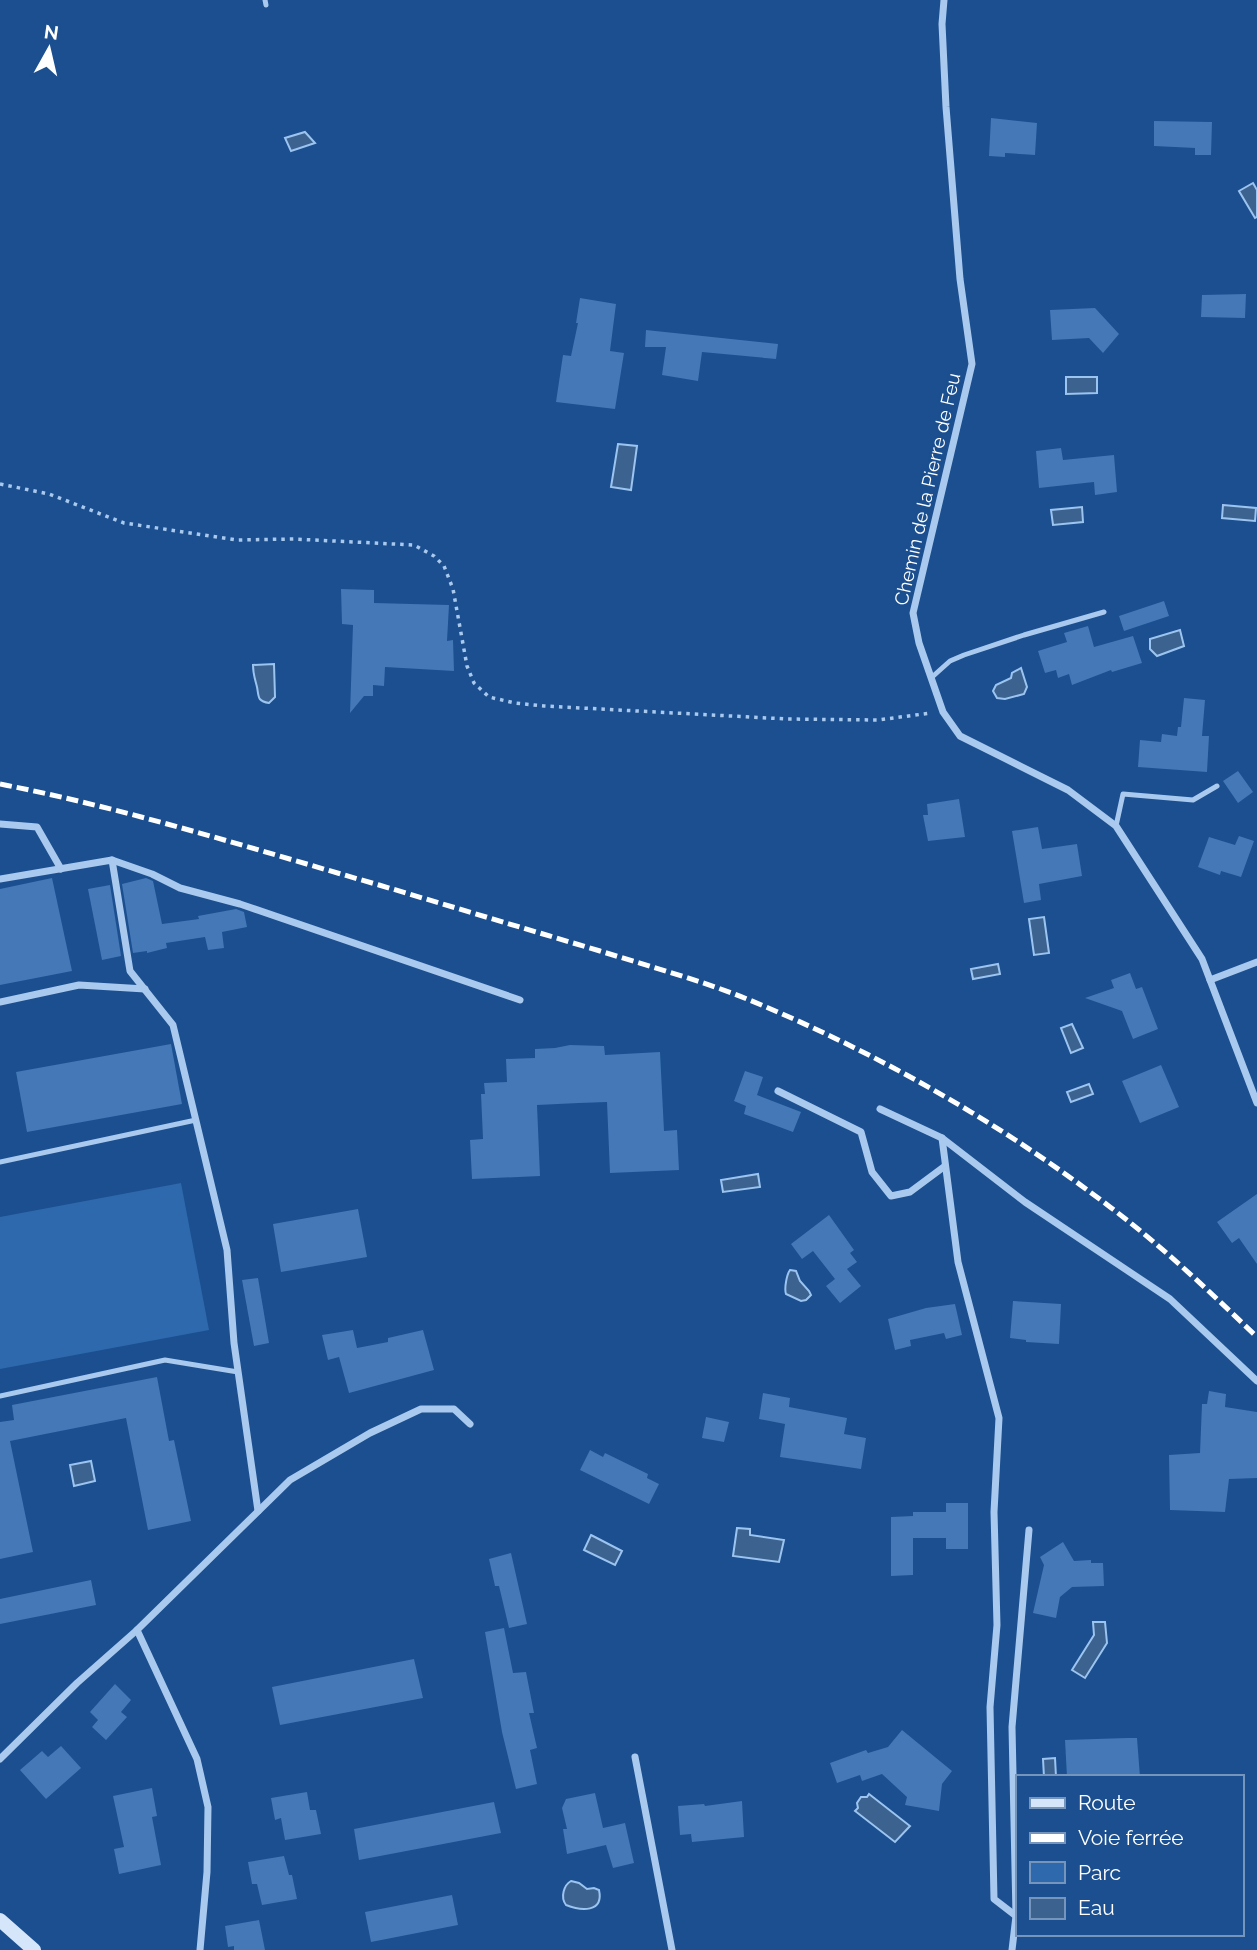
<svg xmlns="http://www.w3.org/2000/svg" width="1257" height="1950" font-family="Raleway,sans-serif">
<rect width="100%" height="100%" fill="#1b4f8f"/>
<path fill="#2e69ad" d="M 181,1183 L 209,1330 L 0,1369 L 0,1217 Z"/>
<g fill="#3c6290" stroke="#9cc4f0" stroke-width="2">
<path d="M 305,132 L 315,143 L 291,151 L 285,138 Z"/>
<path d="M 1253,183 L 1257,190 L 1257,217 L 1255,218 L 1239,191 Z"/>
<path d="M 1066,377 L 1097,377 L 1097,393 L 1066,394 Z"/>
<path d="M 618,444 L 637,446 L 631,490 L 611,487 Z"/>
<path d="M 1223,505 L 1256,508 L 1255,521 L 1222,518 Z"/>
<path d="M 1082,507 L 1083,522 L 1053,525 L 1051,510 Z"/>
<path d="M 1180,630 L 1184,646 L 1157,656 L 1150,649 L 1150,639 Z"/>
<path d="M 274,664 L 275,697 L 269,703 C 257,701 259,697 257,687 C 255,679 253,674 253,665 Z"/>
<path d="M 1021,668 L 1027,687 L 1024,694 L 1005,699 L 997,698 L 993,691 L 996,685 L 1011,678 L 1012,673 Z"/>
<path d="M 1044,917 L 1049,953 L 1034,955 L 1029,919 Z"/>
<path d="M 998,964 L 1000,974 L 973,979 L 971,969 Z"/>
<path d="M 1072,1024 L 1083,1048 L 1071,1053 L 1061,1028 Z"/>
<path d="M 1089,1084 L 1093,1094 L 1071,1102 L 1067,1092 Z"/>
<path d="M 758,1174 L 760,1187 L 723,1192 L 721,1180 Z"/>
<path d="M 790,1270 L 796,1271 L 800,1281 L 809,1291 L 811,1295 L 806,1300 L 801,1301 L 786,1294 C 784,1288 787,1274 790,1270 Z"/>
<path d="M 91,1461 L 95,1481 L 74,1486 L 70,1465 Z"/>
<path d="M 737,1528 L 750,1529 L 750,1535 L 784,1540 L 779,1562 L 733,1556 Z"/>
<path d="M 591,1535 L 622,1551 L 615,1565 L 584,1550 Z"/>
<path d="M 1093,1622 L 1105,1622 L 1107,1643 L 1085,1678 L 1072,1670 L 1094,1635 Z"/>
<path d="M 1055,1758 L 1056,1777 L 1044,1777 L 1043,1759 Z"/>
<path d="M 869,1794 L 910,1826 L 895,1842 L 855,1811 L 858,1808 L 857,1803 L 861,1797 L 867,1797 Z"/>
<path d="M 571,1881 L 579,1883 L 587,1889 L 594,1888 L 599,1890 C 604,1913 581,1911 566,1905 C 560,1897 564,1885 571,1881 Z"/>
</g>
<g fill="#4478b7">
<path d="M 991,118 L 1037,123 L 1035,155 L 1005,153 L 1005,157 L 989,156 Z"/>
<path d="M 1154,121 L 1212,122 L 1211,155 L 1195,155 L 1195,148 L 1154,146 Z"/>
<path d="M 1246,294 L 1245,318 L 1201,317 L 1202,295 Z"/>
<path d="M 580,298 L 616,304 L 610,351 L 624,353 L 615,409 L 556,402 L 563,355 L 571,356 L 578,323 L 576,323 Z"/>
<path d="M 1095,308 L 1119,334 L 1103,353 L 1089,338 L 1052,340 L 1050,310 Z"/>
<path d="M 646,330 L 778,344 L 776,359 L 702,352 L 698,381 L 662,375 L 666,347 L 645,347 Z"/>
<path d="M 1061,448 L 1063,460 L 1114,455 L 1117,492 L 1095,495 L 1094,482 L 1039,488 L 1036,451 Z"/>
<path d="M 341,589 L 374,590 L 374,603 L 449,605 L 447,641 L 453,640 L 454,671 L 385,667 L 384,686 L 373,685 L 373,696 L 364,696 L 350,713 L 353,625 L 342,624 Z"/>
<path d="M 1164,601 L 1169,616 L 1124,631 L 1119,616 Z"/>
<path d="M 1088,626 L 1094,647 L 1133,636 L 1142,663 L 1112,672 L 1111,670 L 1072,685 L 1069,674 L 1058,678 L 1056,670 L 1045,673 L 1038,651 L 1067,642 L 1064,633 Z"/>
<path d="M 1184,698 L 1205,700 L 1202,736 L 1209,736 L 1207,772 L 1138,767 L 1140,740 L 1161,742 L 1162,734 L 1177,736 L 1178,727 L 1181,727 Z"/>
<path d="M 1238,771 L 1253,792 L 1238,803 L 1223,781 Z"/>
<path d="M 959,799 L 965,837 L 928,841 L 923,815 L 928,815 L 927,804 Z"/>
<path d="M 1038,827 L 1042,849 L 1077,844 L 1082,876 L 1039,884 L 1041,900 L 1024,903 L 1012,831 Z"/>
<path d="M 1239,836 L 1254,841 L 1241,877 L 1221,871 L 1220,875 L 1198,867 L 1209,837 L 1235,845 Z"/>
<path d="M 52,878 L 72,971 L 0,985 L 0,889 Z"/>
<path d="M 146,878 L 153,881 L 162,924 L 199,919 L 198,916 L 236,909 L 244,912 L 247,927 L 222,932 L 224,948 L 208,950 L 205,937 L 166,943 L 167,948 L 147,953 L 147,951 L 133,953 L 122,884 Z"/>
<path d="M 110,885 L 121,956 L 102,960 L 88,889 Z"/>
<path d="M 1130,973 L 1136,989 L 1142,987 L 1158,1029 L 1133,1039 L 1122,1011 L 1085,998 L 1114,988 L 1111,980 Z"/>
<path d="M 171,1044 L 182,1104 L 27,1132 L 16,1072 Z"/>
<path d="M 570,1045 L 604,1046 L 605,1055 L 660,1052 L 664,1131 L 677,1130 L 679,1170 L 610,1173 L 607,1102 L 579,1103 L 537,1105 L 540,1176 L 472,1179 L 470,1140 L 483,1139 L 481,1094 L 485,1094 L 484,1083 L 507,1082 L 506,1059 L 535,1058 L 535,1049 L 555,1048 Z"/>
<path d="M 1161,1065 L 1179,1107 L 1140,1123 L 1122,1081 Z"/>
<path d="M 745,1071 L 763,1077 L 757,1095 L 801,1112 L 793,1132 L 744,1114 L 746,1106 L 734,1101 Z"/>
<path d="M 1257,1194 L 1257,1264 L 1239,1238 L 1232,1243 L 1217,1222 Z"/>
<path d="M 358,1209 L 367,1257 L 281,1272 L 273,1224 Z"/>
<path d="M 829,1215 L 854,1250 L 850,1253 L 857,1262 L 847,1269 L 861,1286 L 840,1303 L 826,1286 L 835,1279 L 813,1251 L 802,1259 L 791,1244 Z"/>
<path d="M 258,1278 L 269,1343 L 254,1346 L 242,1280 Z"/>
<path d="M 1013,1301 L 1061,1304 L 1059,1344 L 1026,1342 L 1026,1340 L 1010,1338 Z"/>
<path d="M 955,1304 L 962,1335 L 946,1339 L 944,1333 L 910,1340 L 911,1346 L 895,1350 L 888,1319 L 926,1308 Z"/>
<path d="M 353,1330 L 357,1348 L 388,1342 L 388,1338 L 423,1330 L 434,1370 L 349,1393 L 339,1357 L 328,1360 L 322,1335 Z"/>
<path d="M 157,1377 L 169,1441 L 174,1440 L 191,1521 L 148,1530 L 126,1418 L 10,1441 L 33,1552 L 0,1559 L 0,1422 L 14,1420 L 12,1405 Z"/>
<path d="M 1209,1391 L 1226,1394 L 1225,1407 L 1257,1412 L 1257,1478 L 1229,1479 L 1225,1512 L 1170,1510 L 1169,1455 L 1200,1453 L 1202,1404 L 1207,1404 Z"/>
<path d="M 763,1393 L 790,1398 L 789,1407 L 847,1418 L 844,1434 L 866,1438 L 861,1469 L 780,1457 L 785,1424 L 759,1419 Z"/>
<path d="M 706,1417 L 729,1422 L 724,1442 L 702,1438 Z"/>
<path d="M 590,1450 L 603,1457 L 605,1453 L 648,1474 L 647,1478 L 659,1484 L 649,1504 L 580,1470 Z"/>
<path d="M 946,1503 L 968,1503 L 968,1549 L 946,1549 L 946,1538 L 913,1538 L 913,1575 L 891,1576 L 891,1517 L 913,1516 L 913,1512 L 946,1512 Z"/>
<path d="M 1063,1542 L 1074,1561 L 1091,1560 L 1091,1563 L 1103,1563 L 1104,1586 L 1072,1587 L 1060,1597 L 1056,1618 L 1033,1613 L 1044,1565 L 1040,1557 Z"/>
<path d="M 511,1553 L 527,1624 L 509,1628 L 499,1586 L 495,1586 L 489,1559 Z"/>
<path d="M 91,1580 L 96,1605 L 0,1624 L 0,1599 Z"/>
<path d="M 504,1628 L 513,1673 L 526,1672 L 534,1713 L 529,1713 L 537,1748 L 530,1750 L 537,1784 L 516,1789 L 502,1732 L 485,1632 Z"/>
<path d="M 414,1659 L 423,1698 L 280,1725 L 272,1687 Z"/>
<path d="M 115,1684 L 131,1700 L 121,1712 L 127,1717 L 106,1740 L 92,1727 L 98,1720 L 90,1712 Z"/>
<path d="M 902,1730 L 952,1771 L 942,1784 L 939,1811 L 905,1805 L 907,1797 L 882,1774 L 862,1781 L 860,1775 L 837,1783 L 830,1763 L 866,1750 L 868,1753 L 888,1747 Z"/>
<path d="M 1127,1738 L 1137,1738 L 1140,1777 L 1067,1777 L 1065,1740 Z"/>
<path d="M 61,1746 L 81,1768 L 46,1799 L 20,1770 L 42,1751 L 48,1757 Z"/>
<path d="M 152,1788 L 157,1816 L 152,1817 L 161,1865 L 119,1874 L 114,1849 L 124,1847 L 113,1796 Z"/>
<path d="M 307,1792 L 310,1810 L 316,1810 L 321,1834 L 285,1840 L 281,1818 L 275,1820 L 271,1798 Z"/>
<path d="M 595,1793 L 603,1828 L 625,1823 L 634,1863 L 613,1868 L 606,1845 L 567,1854 L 563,1829 L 567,1829 L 562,1808 L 566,1799 Z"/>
<path d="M 742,1801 L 744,1837 L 692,1842 L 691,1834 L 680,1835 L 678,1806 L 704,1804 L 705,1806 Z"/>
<path d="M 494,1802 L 501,1833 L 359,1860 L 354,1829 Z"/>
<path d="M 284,1856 L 289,1875 L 292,1875 L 297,1899 L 262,1905 L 257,1884 L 252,1884 L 248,1862 Z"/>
<path d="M 452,1895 L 458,1925 L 371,1942 L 365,1912 Z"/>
<path d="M 259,1920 L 265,1950 L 234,1950 L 234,1946 L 228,1947 L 225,1926 Z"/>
</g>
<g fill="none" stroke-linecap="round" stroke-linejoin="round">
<path stroke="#a9c9ee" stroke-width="3.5" stroke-dasharray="3.5 5" stroke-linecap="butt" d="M 0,484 L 49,494 L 124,523 L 237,540 L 294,539 L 414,545 L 434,556 L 444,566 L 453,589 L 467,666 L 474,683 L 489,697 L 515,703 L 544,706 L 787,719 L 878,720 L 931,713"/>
<g stroke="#a9c9ee" stroke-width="5">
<path d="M 265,0 L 266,5"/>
<path d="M 931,678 L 950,661 L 964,655 L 1024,635 L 1104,612"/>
<path d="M 1116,826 L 1123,794 L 1193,800 L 1217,786"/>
<path d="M 0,1162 L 196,1120"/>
<path d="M 0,1396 L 165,1360 L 238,1372"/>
</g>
<g stroke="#a9c9ee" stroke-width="7">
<path d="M 944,0 L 942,24 L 946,107 L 960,279 L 972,364 L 913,613 L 919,643 L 943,712 L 960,736 L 1068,790 L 1116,826 L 1202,959 L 1257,1103"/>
<path d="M 0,824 L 37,827 L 61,869"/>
<path d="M 112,860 L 152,874 L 180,888 L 240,904 L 520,1000"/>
<path d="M 0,879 L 112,860 L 130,971 L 173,1025 L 227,1250 L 234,1343 L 258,1511"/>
<path d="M 1210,980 L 1257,962"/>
<path d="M 0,1002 L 79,985 L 145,989"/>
<path d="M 778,1091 L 861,1132 L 872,1172 L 891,1196 L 910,1192 L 945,1166"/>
<path d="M 880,1109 L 942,1138 L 1025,1202 L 1170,1299 L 1257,1381"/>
<path d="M 942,1138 L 958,1262 L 999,1418 L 994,1512 L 997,1625 L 990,1707 L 994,1899 L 1016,1916"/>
<path d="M 137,1630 L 197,1759 L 208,1807 L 207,1872 L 200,1950"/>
<path d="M 635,1757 L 672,1950"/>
<path d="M 0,1759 L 77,1683 L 137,1630 L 290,1480 L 370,1433 L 421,1409 L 454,1409 L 470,1424"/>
<path d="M 1012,1950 L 1016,1916 L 1012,1727 L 1029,1530"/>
</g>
<path stroke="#d6e6fa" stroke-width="14" d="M 0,1920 L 34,1950"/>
<path stroke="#fff" stroke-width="5" stroke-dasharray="12 5" stroke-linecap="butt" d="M 0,784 C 128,809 253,849 379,885 C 453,907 526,929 600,951 C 648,966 700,980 747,999 C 876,1052 999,1122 1110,1207 C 1162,1246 1210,1292 1257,1337"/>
</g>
<g text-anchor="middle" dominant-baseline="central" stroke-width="5" stroke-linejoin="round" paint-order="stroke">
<g font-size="19" fill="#fff" stroke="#1b4f8f">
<text transform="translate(927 489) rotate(-77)">Chemin de la Pierre de Feu</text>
</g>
</g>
<rect x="1016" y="1775" width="228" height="161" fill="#1b4f8f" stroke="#7695bc" stroke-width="2"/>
<rect x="1030" y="1798" width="35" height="10" fill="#d6e6fa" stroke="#7695bc" stroke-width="2"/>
<text x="1078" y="1810" font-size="21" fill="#ffffff">Route</text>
<rect x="1030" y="1833" width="35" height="10" fill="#ffffff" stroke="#7695bc" stroke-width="2"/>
<text x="1078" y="1845" font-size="21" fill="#ffffff">Voie ferrée</text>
<rect x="1030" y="1862" width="35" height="21" fill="#2e69ad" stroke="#7695bc" stroke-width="2"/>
<text x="1078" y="1880" font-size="21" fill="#ffffff">Parc</text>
<rect x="1030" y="1898" width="35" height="21" fill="#3c6290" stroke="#7695bc" stroke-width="2"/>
<text x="1078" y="1915" font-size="21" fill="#ffffff">Eau</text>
<g transform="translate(49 49) rotate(8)" stroke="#1b4f8f" stroke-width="5" paint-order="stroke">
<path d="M0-5L12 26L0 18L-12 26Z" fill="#ffffff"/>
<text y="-10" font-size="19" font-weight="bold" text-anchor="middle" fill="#ffffff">N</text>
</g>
</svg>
